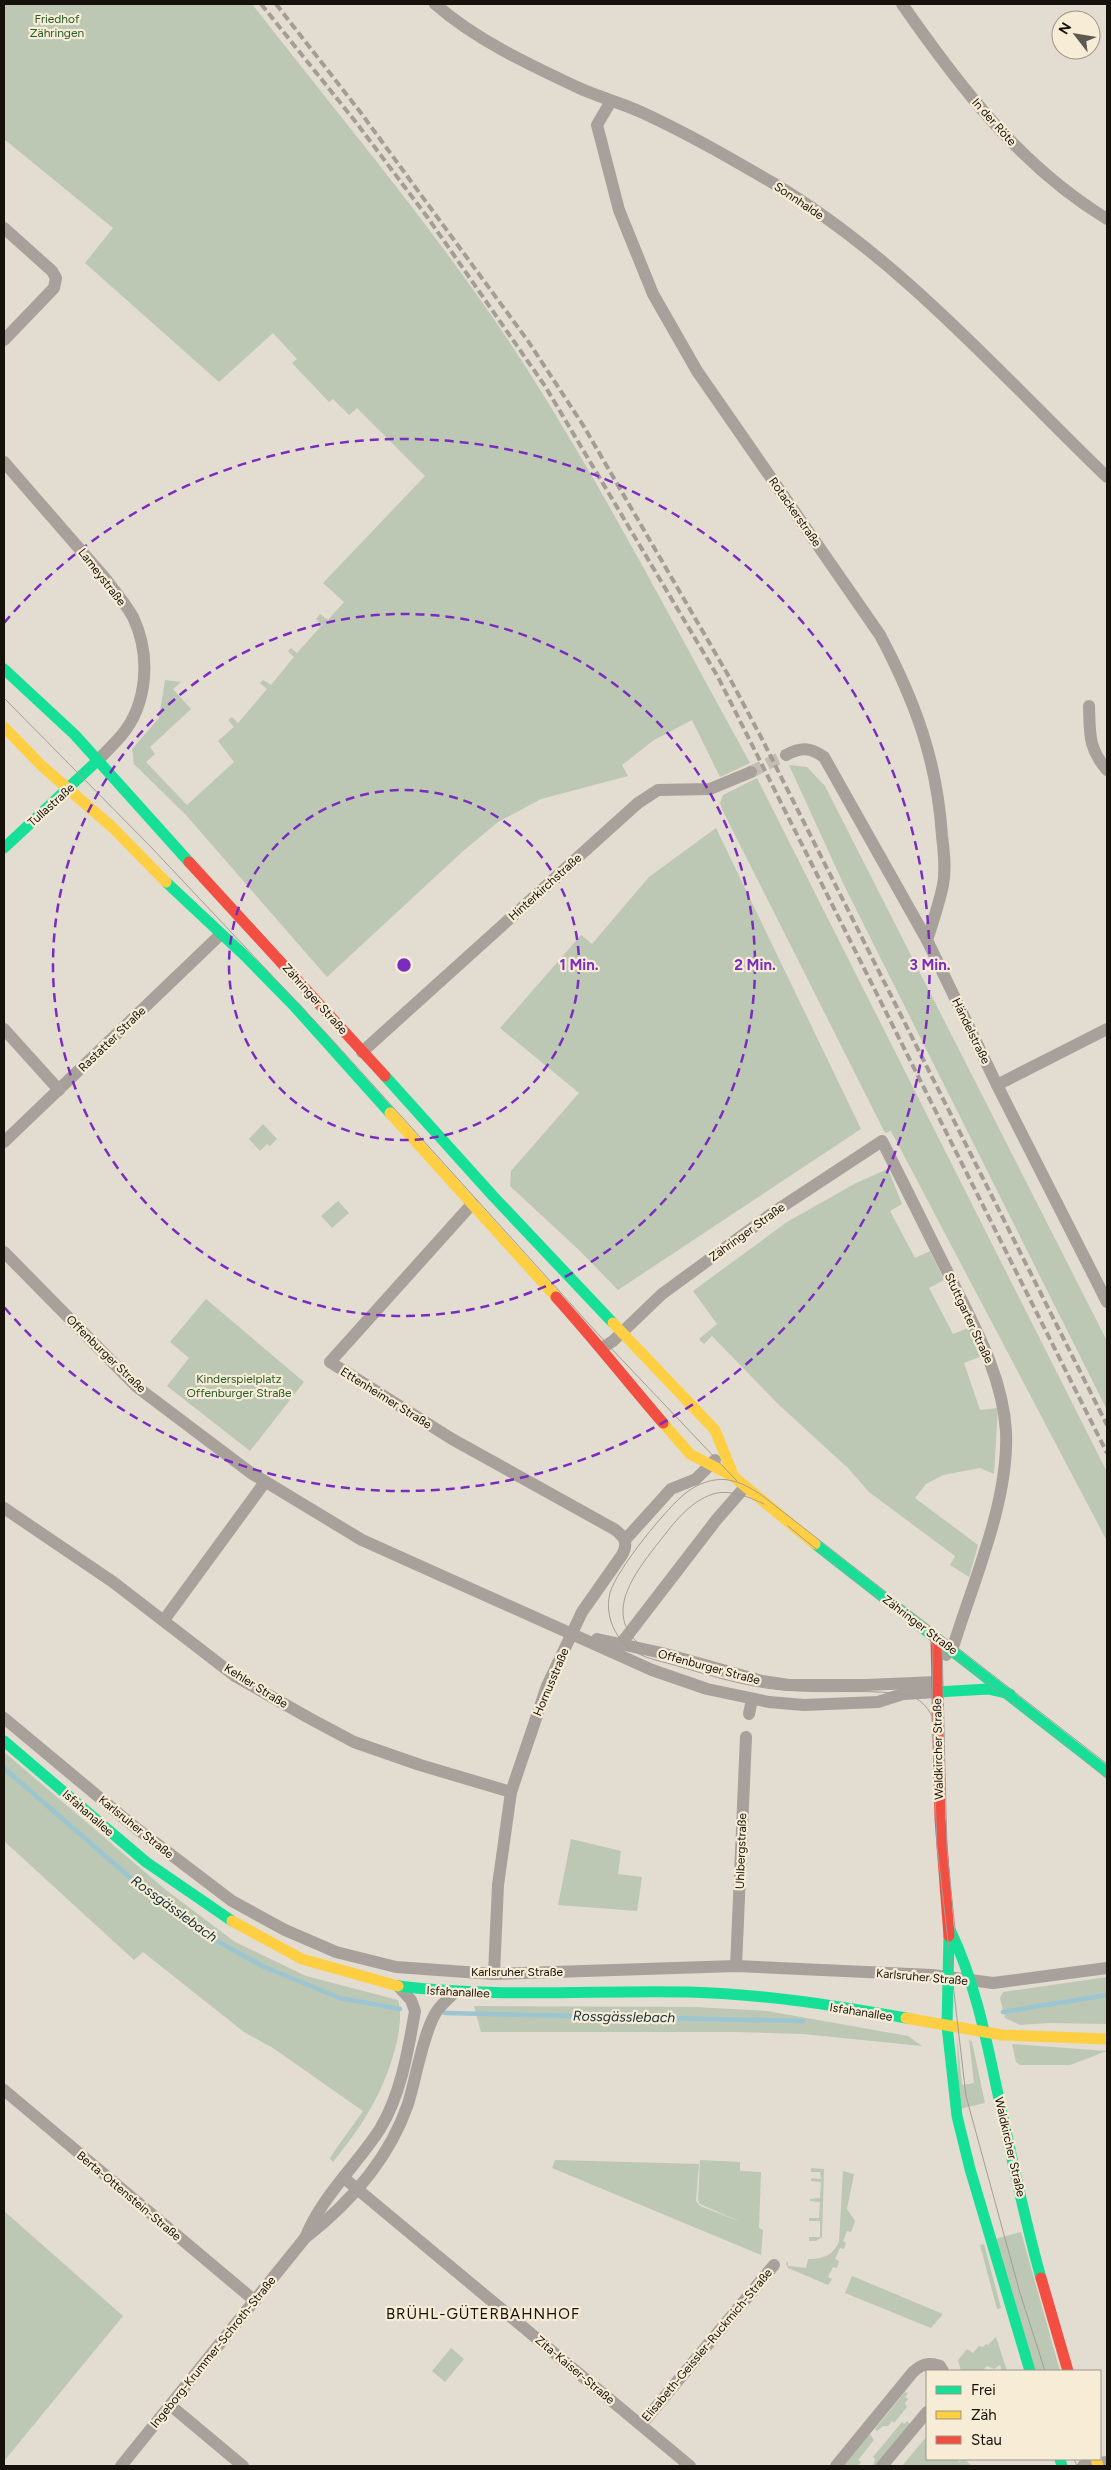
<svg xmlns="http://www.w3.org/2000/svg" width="1111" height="2470" font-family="Figtree,sans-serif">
<rect width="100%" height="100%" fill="#e2dcd1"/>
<g fill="#bcc7b4">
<path d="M 4,4 L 252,4 C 345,124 445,241 527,369 C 608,496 677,631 750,763 L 720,777 L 692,720 L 654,740 L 622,765 L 628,776 L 541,799 L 498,822 L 462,852 L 327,977 L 186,815 L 134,764 L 132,749 L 159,718 L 165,680 L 181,682 L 173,689 L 191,709 L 150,747 L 155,754 L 146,762 L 187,805 L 234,762 L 218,741 L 234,727 L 228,720 L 232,717 L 238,723 L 267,689 L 260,683 L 263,680 L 271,685 L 294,657 L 288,651 L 291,648 L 297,653 L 322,625 L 316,619 L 320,614 L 328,620 L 344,602 L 323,583 L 425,476 L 357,408 L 349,415 L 333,399 L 329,402 L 292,363 L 297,359 L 273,333 L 219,382 L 85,263 L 113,228 L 4,139 Z"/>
<path d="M 789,765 L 807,767 L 825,786 L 1107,1341 L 1107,1410 L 843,883 Z"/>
<path d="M 757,778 L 1107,1472 L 1107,1541 L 891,1131 L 885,1133 L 723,811 L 720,803 L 723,795 Z"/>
<path d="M 716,828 L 861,1129 L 618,1290 L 579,1250 L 510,1186 L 511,1171 L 579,1093 L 500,1028 L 581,935 L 592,944 L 649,877 Z"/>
<path d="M 263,1124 L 277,1139 L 270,1146 L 267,1144 L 260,1151 L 249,1139 Z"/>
<path d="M 888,1169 L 902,1204 L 890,1211 L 915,1258 L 930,1251 L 944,1280 L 929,1288 L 953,1334 L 968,1328 L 982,1356 L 964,1363 L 980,1410 L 998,1408 L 994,1474 L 980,1468 L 943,1475 L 926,1484 L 915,1498 L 978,1545 L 969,1577 L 950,1565 L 955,1556 L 869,1492 L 848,1468 L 778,1404 L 712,1336 L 704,1344 L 699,1339 L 717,1324 L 693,1291 L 787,1222 L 856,1183 Z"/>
<path d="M 338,1201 L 349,1213 L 332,1228 L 321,1216 Z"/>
<path d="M 206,1299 L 304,1382 L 250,1451 L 167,1386 L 189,1358 L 170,1342 Z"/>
<path d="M 4,1752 L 166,1890 L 235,1942 L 306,1976 L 398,2000 C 407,2029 385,2085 369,2111 C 359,2129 346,2145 333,2162 L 330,2159 L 333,2153 L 363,2111 L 273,2048 L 244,2032 L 143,1952 L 134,1960 L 4,1841 Z"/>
<path d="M 571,1839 L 621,1851 L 618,1874 L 642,1877 L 637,1911 L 558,1905 Z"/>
<path d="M 1107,1977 L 1107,2024 L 1049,2023 L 1020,2025 L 1005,2018 L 1000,1998 L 1003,1992 Z"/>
<path d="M 474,2006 L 695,2007 L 767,2011 L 908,2036 L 922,2046 L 803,2034 L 734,2032 L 481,2032 Z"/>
<path d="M 957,2036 L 962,2085 L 974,2083 L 969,2039 L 972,2042 L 985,2103 L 959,2109 Z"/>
<path d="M 1012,2044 L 1107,2051 L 1070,2065 L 1020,2065 L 1016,2062 Z"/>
<path d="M 555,2160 L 699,2164 L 696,2201 L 700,2206 L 741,2222 L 700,2204 L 698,2201 L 700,2160 L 740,2162 L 740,2171 L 761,2172 L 759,2228 L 763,2230 L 761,2255 L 552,2168 Z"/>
<path d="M 811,2168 L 824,2169 L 822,2237 L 816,2241 L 809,2241 L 809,2237 L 820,2237 L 820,2221 L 809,2221 L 809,2218 L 819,2218 L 820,2202 L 810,2201 L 810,2199 L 820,2198 L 821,2182 L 811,2181 L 811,2178 L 821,2179 L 820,2172 L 811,2172 Z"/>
<path d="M 843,2171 L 854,2174 L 847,2209 L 855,2221 L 851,2232 L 847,2231 L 843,2241 L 846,2243 L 844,2249 L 840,2248 L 835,2259 L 839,2261 L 837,2268 L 833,2267 L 828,2277 L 832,2279 L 828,2285 L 788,2268 L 786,2263 L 788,2261 L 788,2266 L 806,2268 L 808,2259 C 823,2259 832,2256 839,2242 Z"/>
<path d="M 4,2211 L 123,2316 L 4,2461 Z"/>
<path d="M 1021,2232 L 1060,2371 L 1035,2371 L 995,2239 Z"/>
<path d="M 984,2244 L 1001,2308 L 997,2309 L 980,2245 Z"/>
<path d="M 852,2276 L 943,2314 L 931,2328 L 845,2293 Z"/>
<path d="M 996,2337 L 1007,2371 L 1002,2371 L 1000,2365 L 994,2369 L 987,2366 L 982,2371 L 961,2371 L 958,2360 L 967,2349 L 973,2353 L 979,2346 L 983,2347 L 986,2344 L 988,2345 Z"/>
<path d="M 451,2348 L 464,2359 L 445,2382 L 432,2371 Z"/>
<path d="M 905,2392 L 908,2393 L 905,2397 L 908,2399 L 905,2403 L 907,2407 L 894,2423 L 892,2421 L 888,2426 L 883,2426 L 877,2431 L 875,2429 Z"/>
<path d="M 907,2421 L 911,2425 L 877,2466 L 873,2466 L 875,2459 L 873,2457 L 902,2422 L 904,2424 Z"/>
<path d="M 870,2434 L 874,2440 L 858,2460 L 861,2462 L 858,2466 L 843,2466 Z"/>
<path d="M 927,2436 L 927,2459 L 956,2459 L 960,2462 L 964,2459 L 972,2466 L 902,2466 Z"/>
</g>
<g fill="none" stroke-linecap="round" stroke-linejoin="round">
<g stroke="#9bc5d0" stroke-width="4.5">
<path d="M 4,1768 L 126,1874 L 205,1934 L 262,1966 L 340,1998 L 400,2009"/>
<path d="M 1003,2012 L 1107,1995"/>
<path d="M 445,2013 L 803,2021"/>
</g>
<path stroke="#c3beb3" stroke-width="12" stroke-dasharray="12 6" stroke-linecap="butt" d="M 751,772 L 786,755"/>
<g stroke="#a8a09b" stroke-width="12">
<path d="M 435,4 C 476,40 530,65 579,88 C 599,97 621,103 641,112 C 687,133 730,158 773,183 C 901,259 1001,375 1107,477"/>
<path d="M 902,4 C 960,87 1020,166 1107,219"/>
<path d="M 611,101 L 597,125 L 619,210 L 653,294 L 697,371 L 880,635 C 915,701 937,760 942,836 C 944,852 946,869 943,885 C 939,904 933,922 927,940"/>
<path d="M 4,228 L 52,271 L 56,278 L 54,288 L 4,340"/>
<path d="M 4,462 L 104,577 C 114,590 125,603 133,617 C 151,655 148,704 121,736 C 113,745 105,753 97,761"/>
<path d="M 1089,706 C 1090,734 1088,748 1107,770"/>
<path d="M 786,755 C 801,747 810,747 824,757 L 927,940 L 997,1085 L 1107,1302"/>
<path d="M 4,1029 L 59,1090"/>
<path d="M 362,1052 L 638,803 L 658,790 L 710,789 L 751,772"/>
<path d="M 997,1085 L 1107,1029"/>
<path d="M 4,1142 L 220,935"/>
<path d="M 472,1204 L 330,1362 L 452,1439 L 614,1529 C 624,1536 629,1543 622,1555 L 582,1612 L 547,1686 L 511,1792 L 498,1885 L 494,1974"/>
<path d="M 4,1252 L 137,1387 L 251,1473 L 362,1540 L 652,1670 L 707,1689 L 769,1702 L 804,1705 L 878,1702 L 903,1694 L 937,1692"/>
<path d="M 602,1348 L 613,1341 L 662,1294 L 774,1212 L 882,1141 C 905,1186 927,1231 950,1277 C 974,1326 1003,1376 1006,1432 C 1009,1500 974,1580 954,1644 L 946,1655"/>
<path d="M 4,1508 L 113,1582 L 235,1676 L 309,1718 L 354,1742 L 420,1765 L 511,1792"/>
<path d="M 625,1540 L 671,1489 L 696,1479 L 715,1460"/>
<path d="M 164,1620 L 265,1482"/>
<path d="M 597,1639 L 662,1653 L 762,1681 L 789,1685 L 866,1685 L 937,1682"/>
<path d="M 617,1649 L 717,1519 L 745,1487"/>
<path d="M 749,1714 L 752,1699"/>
<path d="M 4,1718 L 136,1828 L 232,1901 L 285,1930 L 336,1952 L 396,1967 L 494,1974 L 736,1966 L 932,1975 L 993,1983 L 1107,1968"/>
<path d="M 736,1966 L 746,1737"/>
<path d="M 4,2090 L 255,2301"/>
<path d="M 344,2178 L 690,2466"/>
<path d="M 306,2236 C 323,2195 356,2166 380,2129 C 401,2094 408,2051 415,2011 L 411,2000 L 398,1986"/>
<path d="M 170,2405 L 243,2466"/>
<path d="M 641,2425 L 774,2265"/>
<path d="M 121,2466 L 305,2238 C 350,2203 389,2159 408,2104 C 416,2078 422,2039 434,2016 C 438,2007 447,2000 454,1993"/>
<path d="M 836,2466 L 913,2372 C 922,2364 928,2362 940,2366 L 943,2371"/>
<path d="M 882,2466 L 927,2412"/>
<path d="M 1083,2466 L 1107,2462"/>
</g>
<g stroke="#16e098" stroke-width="11">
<path d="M 4,669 L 75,735 L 189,862"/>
<path d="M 4,848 L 97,761"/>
<path d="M 166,882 L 244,955 L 295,1007 L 390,1113"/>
<path d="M 385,1076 L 493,1196 L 613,1323"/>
<path d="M 815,1544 L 1107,1772"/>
<path d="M 937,1692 L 988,1689 L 1010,1694"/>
<path d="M 4,1741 L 146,1862 L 232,1921"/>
<path d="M 951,1932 C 974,1980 985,2033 996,2085 C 1010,2149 1023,2214 1041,2278"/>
<path d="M 949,1936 L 947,2026 L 957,2116 L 970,2169 L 1030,2371"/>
<path d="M 398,1986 C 495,1998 591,1990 689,1992 C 762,1994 834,2005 906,2018"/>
<path d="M 1060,2459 L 1062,2466"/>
</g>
<g stroke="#ffcf43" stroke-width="11">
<path d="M 4,727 L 43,767 L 112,827 L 166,882"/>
<path d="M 390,1113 L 556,1297"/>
<path d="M 613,1323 L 715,1430 L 734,1477"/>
<path d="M 663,1423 L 690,1454 L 734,1477 L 815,1544"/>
<path d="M 232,1921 L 302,1959 L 398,1986"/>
<path d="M 906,2018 L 1002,2035 L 1107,2039"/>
<path d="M 1096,2459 L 1098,2466"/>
</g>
<g stroke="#f24e42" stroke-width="11">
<path d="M 189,862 L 385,1076"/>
<path d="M 556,1297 C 593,1338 627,1381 663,1423"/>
<path d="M 936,1639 L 940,1819 L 949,1936"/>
<path d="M 1041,2278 L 1068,2371"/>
</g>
<g stroke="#a39d96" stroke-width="1">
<path d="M 4,698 L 151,847 L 326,1033 L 608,1345 L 737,1481"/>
<path d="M 788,1526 C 892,1613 1003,1691 1107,1779"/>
<path d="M 929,1638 L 933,1646 L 932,1716"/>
<path d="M 942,1645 L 947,1850 L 956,1939"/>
<path d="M 656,1656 C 597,1623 629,1580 659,1542 C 674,1523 689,1502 713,1494 C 730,1489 749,1497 764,1504"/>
<path d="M 1045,2371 L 1020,2293 L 966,2096 L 937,1846 L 932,1716 C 926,1705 920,1699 908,1695 C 873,1689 835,1693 799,1691 C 756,1690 715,1677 674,1665 C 653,1659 631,1656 618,1636 C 610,1624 606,1608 610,1593 C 616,1570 668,1506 687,1492 C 695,1486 706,1481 715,1480 C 733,1477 750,1487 764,1497 L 1107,1764"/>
<path d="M 1074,2459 L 1077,2466"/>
</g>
<g stroke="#a39d96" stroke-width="4" stroke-dasharray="8 4" stroke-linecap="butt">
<path d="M 261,4 L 355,121 L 428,218 L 545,386 L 718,677 L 1107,1453"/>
<path d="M 276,4 L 361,113 L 528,341 L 583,425 L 728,675 L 762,739 L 1107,1425"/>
</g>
</g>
<g fill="none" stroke="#7b2cbf" stroke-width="2.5" stroke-dasharray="9 6">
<circle cx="404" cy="965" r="175"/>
<circle cx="404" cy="965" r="351"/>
<path d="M4 623A526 526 0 1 1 4 1307"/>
</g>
<g text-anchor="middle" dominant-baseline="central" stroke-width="4.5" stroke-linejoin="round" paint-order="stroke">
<g font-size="12" fill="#255c28" stroke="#f7ecd6">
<text x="57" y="19">Friedhof<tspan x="57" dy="14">Zähringen</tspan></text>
<text x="239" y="1379">Kinderspielplatz<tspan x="239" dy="14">Offenburger Straße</tspan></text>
</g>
<g font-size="12" fill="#16120b" stroke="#f7ecd6">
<text transform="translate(994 122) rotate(48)">In der Röte</text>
<text transform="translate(799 201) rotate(34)">Sonnhalde</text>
<text transform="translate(795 512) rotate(55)">Rotackerstraße</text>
<text transform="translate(102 577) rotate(52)">Lameystraße</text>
<text transform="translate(51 805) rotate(-42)">Tullastraße</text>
<text transform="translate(545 887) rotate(-42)">Hinterkirchstraße</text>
<text transform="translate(315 999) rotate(48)">Zähringer Straße</text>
<text transform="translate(971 1031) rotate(64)">Händelstraße</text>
<text transform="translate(112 1039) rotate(-44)">Rastatter Straße</text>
<text transform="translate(747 1232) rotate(-36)">Zähringer Straße</text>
<text transform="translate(969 1318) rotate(65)">Stuttgarter Straße</text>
<text transform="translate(106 1354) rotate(44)">Offenburger Straße</text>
<text transform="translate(386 1398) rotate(32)">Ettenheimer Straße</text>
<text transform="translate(920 1625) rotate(37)">Zähringer Straße</text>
<text transform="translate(709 1667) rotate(15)">Offenburger Straße</text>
<text transform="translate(551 1682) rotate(-67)">Hornusstraße</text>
<text transform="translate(256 1686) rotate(32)">Kehler Straße</text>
<text transform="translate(938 1749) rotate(-91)">Waldkircher Straße</text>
<text transform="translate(88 1813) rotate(41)">Isfahanallee</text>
<text transform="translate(136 1827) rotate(39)">Karlsruher Straße</text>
<text transform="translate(741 1851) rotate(-88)">Uhlbergstraße</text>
<text x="517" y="1972">Karlsruher Straße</text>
<text transform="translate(922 1977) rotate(5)">Karlsruher Straße</text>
<text transform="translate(458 1992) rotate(3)">Isfahanallee</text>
<text transform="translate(861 2012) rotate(9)">Isfahanallee</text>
<text transform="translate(1010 2147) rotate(77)">Waldkircher Straße</text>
<text transform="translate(129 2196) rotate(40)">Berta-Ottenstein-Straße</text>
<text transform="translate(707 2345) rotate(-50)">Elisabeth-Geissler-Ruckmich-Straße</text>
<text transform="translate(213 2352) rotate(-51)">Ingeborg-Krummer-Schroth-Straße</text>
<text transform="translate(575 2370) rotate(40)">Zita-Kaiser-Straße</text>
</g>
<g font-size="14" font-style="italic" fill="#11303a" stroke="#f7ecd6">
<text transform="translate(174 1909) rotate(36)">Rossgässlebach</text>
<text transform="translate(624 2017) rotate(1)">Rossgässlebach</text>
</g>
<g font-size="15" letter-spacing="1" fill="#16120b" stroke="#f7ecd6">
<text x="483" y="2314">BRÜHL-GÜTERBAHNHOF</text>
</g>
</g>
<circle cx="404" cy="965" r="8" fill="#7b2cbf" stroke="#f7ecd6" stroke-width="2.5"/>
<g font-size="15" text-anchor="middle" font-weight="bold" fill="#7b2cbf" stroke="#f7ecd6" stroke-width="4.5" stroke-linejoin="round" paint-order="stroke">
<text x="579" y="970">1 Min.</text>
<text x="755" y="970">2 Min.</text>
<text x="930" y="970">3 Min.</text>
</g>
<rect width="1111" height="2470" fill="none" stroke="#16120b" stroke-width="10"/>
<rect x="926" y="2370" width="175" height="90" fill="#f7ecd6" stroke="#9d9585"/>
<rect x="936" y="2386" width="25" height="8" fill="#16e098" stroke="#9d9585"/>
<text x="971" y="2395" font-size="15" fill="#16120b">Frei</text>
<rect x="936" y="2411" width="25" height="8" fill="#ffcf43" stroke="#9d9585"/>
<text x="971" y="2420" font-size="15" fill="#16120b">Zäh</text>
<rect x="936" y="2436" width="25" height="8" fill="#f24e42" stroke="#9d9585"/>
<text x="971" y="2445" font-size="15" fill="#16120b">Stau</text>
<g transform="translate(1076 35) rotate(301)"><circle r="24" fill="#f7ecd6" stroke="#9d9585"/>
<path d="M0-4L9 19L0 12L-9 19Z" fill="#5d5950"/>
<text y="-8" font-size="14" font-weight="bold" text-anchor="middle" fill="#16120b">N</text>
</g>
</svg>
